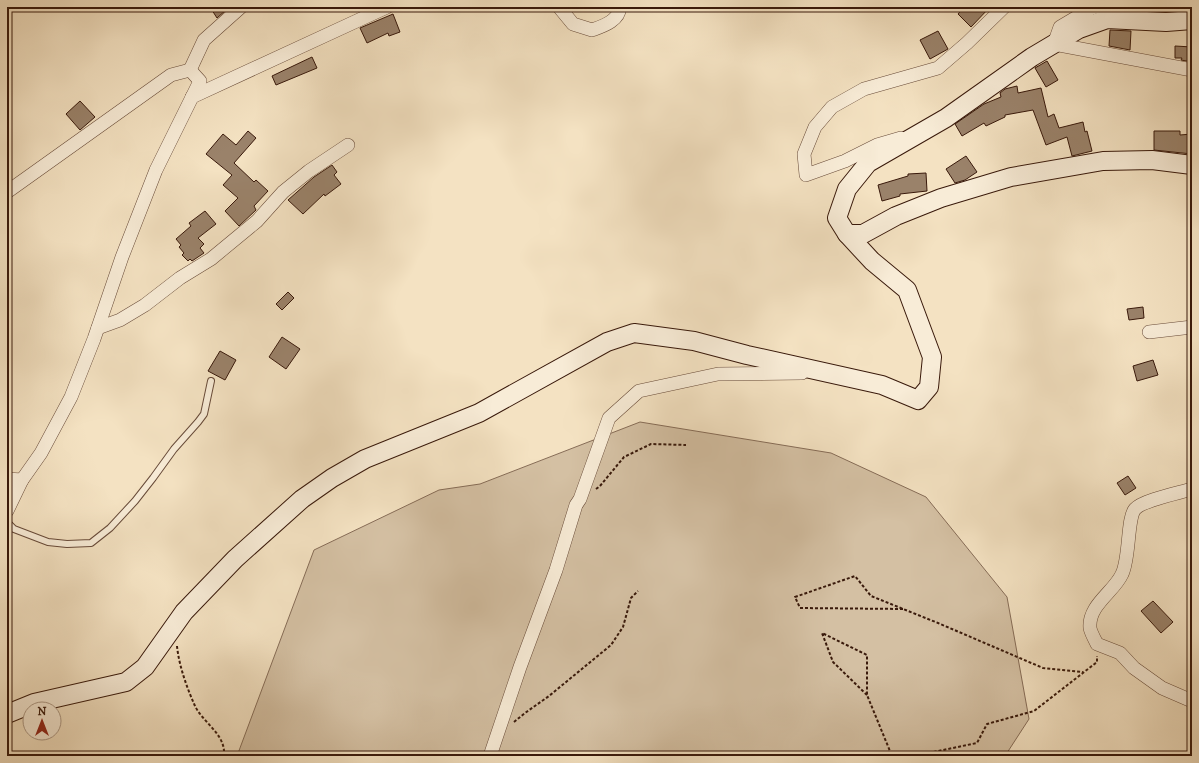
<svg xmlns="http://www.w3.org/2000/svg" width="1199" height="763" font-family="'IM FELL DW Pica',serif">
<rect width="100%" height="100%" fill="#f4e2c2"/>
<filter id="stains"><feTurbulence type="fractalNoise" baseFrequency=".005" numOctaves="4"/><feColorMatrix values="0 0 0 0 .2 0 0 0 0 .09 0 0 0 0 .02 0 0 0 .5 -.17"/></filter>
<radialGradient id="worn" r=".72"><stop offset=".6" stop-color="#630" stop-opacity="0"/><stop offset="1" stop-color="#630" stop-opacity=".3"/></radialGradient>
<path fill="#d4c0a3" stroke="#866c57" d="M 640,422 L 831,453 L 926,497 L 1007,597 L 1029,719 L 1005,756 L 237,756 L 314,550 L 439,490 L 480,484 Z"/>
<g fill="#9a826a" stroke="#39190b">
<path d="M 210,7 L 224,7 L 226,10 L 217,18 Z"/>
<path d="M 964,7 L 990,7 L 971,27 L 958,14 Z"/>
<path d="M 393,14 L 400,32 L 389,36 L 388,33 L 367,43 L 360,28 Z"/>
<path d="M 1110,30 L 1131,31 L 1130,50 L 1109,46 Z"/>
<path d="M 938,31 L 948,49 L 930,59 L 920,40 Z"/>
<path d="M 1175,46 L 1192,47 L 1192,62 L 1181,60 L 1182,58 L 1175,58 Z"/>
<path d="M 312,57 L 317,68 L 276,85 L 272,76 Z"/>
<path d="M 1047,61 L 1058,80 L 1046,87 L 1035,68 Z"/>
<path d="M 1017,86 L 1018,93 L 1041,88 L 1048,117 L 1054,114 L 1059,128 L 1083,122 L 1085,132 L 1087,131 L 1092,151 L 1072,156 L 1067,137 L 1046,145 L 1033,110 L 1005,115 L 1005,117 L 986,126 L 984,123 L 962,136 L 955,124 L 984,104 L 1001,97 L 1000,93 L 1005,89 Z"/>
<path d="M 80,101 L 95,117 L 80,130 L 66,114 Z"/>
<path d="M 248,131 L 256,138 L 234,163 L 254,182 L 256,180 L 268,191 L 254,206 L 256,210 L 239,226 L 225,211 L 238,198 L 223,185 L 232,175 L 206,154 L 223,134 L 236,145 Z"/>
<path d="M 1154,131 L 1180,131 L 1180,135 L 1192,134 L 1192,154 L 1154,150 Z"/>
<path d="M 966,156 L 977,172 L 965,180 L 955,183 L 946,169 Z"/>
<path d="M 332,165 L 337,172 L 334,175 L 341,184 L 325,196 L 324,194 L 303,214 L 288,200 L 314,177 Z"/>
<path d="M 926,173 L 927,191 L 900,194 L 900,196 L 882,201 L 878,185 L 908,176 L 908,174 Z"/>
<path d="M 205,211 L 216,224 L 198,238 L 204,244 L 200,248 L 204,253 L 192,261 L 190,259 L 188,261 L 182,255 L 184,253 L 179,247 L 181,245 L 176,239 L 191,226 L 189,223 Z"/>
<path d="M 288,292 L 294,298 L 282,310 L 276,304 Z"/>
<path d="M 1143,307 L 1144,318 L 1129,320 L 1127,309 Z"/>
<path d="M 282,337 L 300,349 L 286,369 L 269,357 Z"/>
<path d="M 220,351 L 236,360 L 225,380 L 208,371 Z"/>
<path d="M 1153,360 L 1158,375 L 1137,381 L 1133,366 Z"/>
<path d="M 1128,476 L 1136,488 L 1125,495 L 1117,483 Z"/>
<path d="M 1153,601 L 1173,622 L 1161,633 L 1141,611 Z"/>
</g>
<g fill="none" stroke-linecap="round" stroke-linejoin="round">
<defs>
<path id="lane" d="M 7,522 L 14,529 L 48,542 L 67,544 L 91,543 L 110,528 L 135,501 L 153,478 L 174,449 L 198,422 L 204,414 L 211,381"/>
<g id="street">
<path d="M 559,7 L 573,24 L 592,30 C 603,26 619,21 620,7"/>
<path d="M 1097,7 L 1092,8 L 1060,27 L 1054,44 L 1192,70"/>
<path d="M 190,70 L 204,40 L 241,7"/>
<path d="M 192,97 L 387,7"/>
<path d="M 901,138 L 877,145 L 845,161 L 806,175 L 804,154 L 815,127 L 832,107 L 864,89 L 938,68 L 967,43 L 1004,7"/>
<path d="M 7,192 L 171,75 L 190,70 L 200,81 L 156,170 L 122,257 L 94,339 L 71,397 L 41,453 L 22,480 L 7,511"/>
<path d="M 98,328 L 120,320 L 145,305 L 180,278 L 211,259 L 257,221 L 283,192 L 309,171 L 348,145"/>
<path d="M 1149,332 L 1192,327"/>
<path d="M 7,479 L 22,480"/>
<path d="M 1192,489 C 1179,493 1143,500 1135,509 C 1127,518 1130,558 1122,574 C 1114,592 1088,605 1090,628 C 1091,633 1095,640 1097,644 L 1120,653 L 1134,668 L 1162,688 L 1192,701"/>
<path d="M 490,756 L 520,667 L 556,570 L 576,505 L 580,499 L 609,418 L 639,391 L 718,374 L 802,373"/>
</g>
<g id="secondary">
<path d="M 1192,20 L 1166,22 L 1107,19 L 1079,29 L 1032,57 L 946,118 L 868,163 L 847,189 L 837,218 L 847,234 L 863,234 L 896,216 L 941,198 L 1011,177 L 1103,161 L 1152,160 L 1192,165"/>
<path d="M 7,714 L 34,703 L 126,682 L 145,667 L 184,612 L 235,559 L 302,499 L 332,478 L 365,459 L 479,413 L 607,342 L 634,333 L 694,341 L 747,355 L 882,385 L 918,400 L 929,387 L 932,357 L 907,290 L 872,261 L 847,234"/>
</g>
</defs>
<use href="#lane" stroke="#684b39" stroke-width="8"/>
<use href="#street" stroke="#684b39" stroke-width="14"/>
<use href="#secondary" stroke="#39190b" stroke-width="20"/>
<g stroke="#39190b" stroke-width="2" stroke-dasharray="3 2" stroke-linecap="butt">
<path d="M 596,489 L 600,486 L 624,457 L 651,444 L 686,445"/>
<path d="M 903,609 L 800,608 L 795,597 L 855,576 L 871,596 L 938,623 L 1043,668 L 1083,672"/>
<path d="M 177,646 C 179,666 187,688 195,706 C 204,724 226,734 224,756"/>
<path d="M 867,695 L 833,662 L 822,633 L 867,655 L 867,695 L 892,756"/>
<path d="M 514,722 L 525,713 L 549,696 L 611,645 L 623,627 L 631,598 L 638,591"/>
<path d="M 914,756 L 977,743 L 987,724 L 1034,711 L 1097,662 L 1097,656"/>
</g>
<use href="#lane" stroke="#f8ecd7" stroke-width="6"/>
<use href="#street" stroke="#f8ecd7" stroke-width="13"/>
<use href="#secondary" stroke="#f8ecd7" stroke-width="18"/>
</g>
<rect width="1199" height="763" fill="none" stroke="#f4e2c2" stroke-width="24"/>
<rect x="8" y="8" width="1183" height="747" fill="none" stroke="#39190b" stroke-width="2"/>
<rect x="12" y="12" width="1175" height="739" fill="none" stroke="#39190b"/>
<g transform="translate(42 721)"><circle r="19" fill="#f8ecd7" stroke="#ac9885"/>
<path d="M0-3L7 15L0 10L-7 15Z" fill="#8f2418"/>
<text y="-6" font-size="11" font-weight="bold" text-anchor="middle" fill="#39190b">N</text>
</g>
<rect width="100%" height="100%" filter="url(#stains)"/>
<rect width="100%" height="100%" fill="url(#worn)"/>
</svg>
